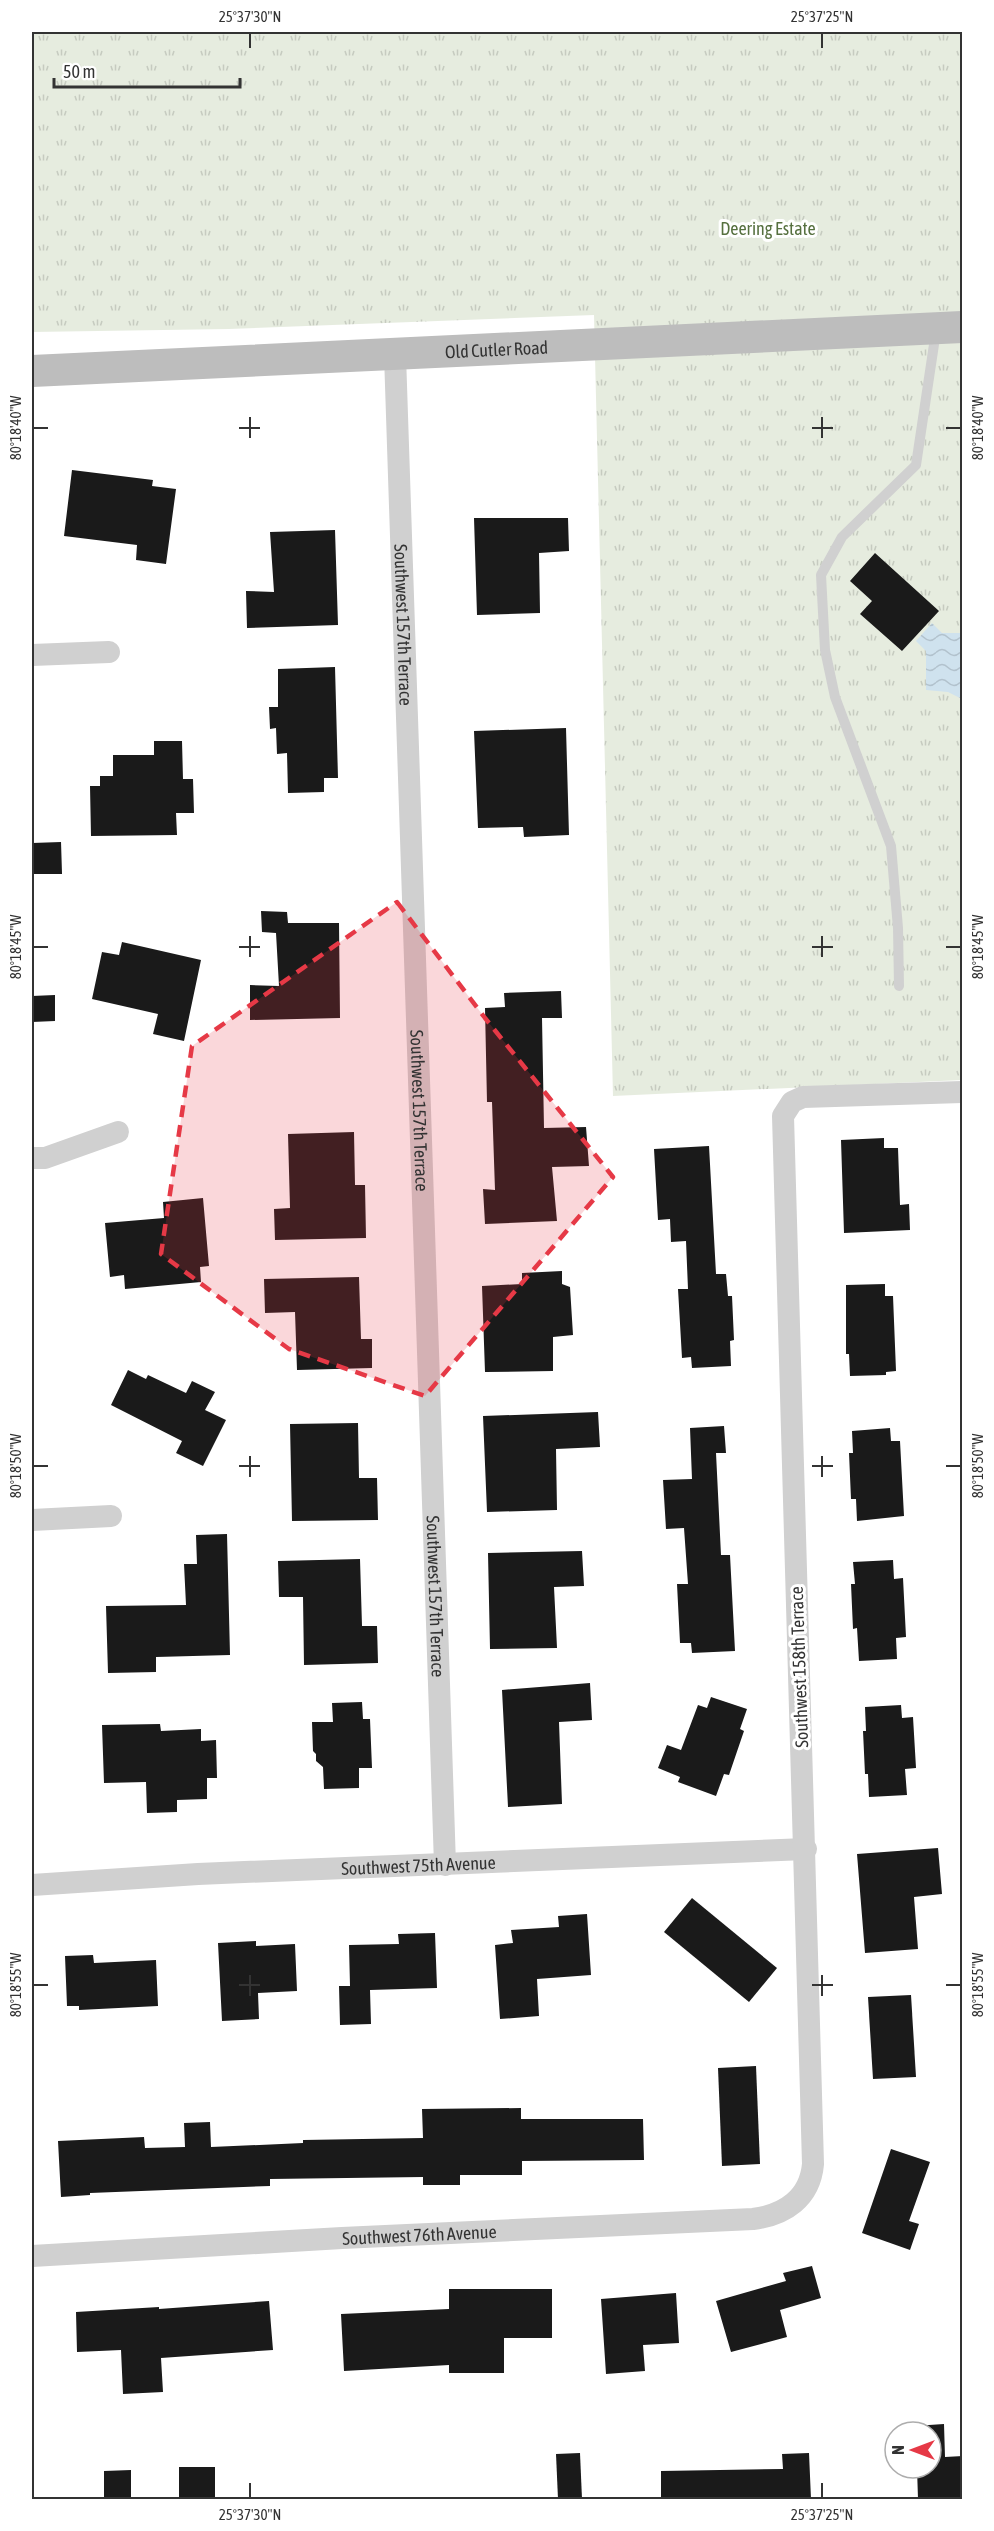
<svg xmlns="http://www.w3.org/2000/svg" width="994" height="2531" font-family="'Asap Condensed',sans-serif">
<defs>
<pattern id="park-tufts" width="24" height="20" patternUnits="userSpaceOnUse" patternTransform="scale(1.5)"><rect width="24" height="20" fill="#e6ecdf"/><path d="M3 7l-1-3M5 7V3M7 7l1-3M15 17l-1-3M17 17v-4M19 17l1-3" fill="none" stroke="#c6cbc0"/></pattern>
<pattern id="water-waves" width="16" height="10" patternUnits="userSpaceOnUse" patternTransform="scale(1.5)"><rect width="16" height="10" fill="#cfe2ee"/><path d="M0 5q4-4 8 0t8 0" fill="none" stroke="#b2c2cd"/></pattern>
</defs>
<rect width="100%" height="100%" fill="#fff"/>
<path fill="url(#park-tufts)" d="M 32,32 L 962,32 L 962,1080 L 613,1096 L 594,315 L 229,329 L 32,332 Z"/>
<path fill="url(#water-waves)" d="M 932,623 L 942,633 L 962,633 L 962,699 L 948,692 L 926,690 L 926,651 L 916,641 Z"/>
<g fill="#1a1a1a">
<path d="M 72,470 L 153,480 L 152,486 L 176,489 L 166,564 L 136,560 L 137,545 L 64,536 Z"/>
<path d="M 474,518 L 568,518 L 569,551 L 539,553 L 540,613 L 477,615 Z"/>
<path d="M 335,530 L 338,625 L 247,628 L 246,591 L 274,592 L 270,532 Z"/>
<path d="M 875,553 L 939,611 L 902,651 L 860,614 L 872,601 L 850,581 Z"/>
<path d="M 335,667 L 338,778 L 324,778 L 324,792 L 288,793 L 287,753 L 277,754 L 276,728 L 270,729 L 269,707 L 278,707 L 278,669 Z"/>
<path d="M 566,728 L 569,835 L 524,837 L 523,827 L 478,828 L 474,731 Z"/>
<path d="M 154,741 L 182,741 L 183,779 L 193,779 L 194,813 L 176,813 L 177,835 L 91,836 L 90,786 L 100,786 L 100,776 L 113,776 L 113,755 L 154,755 Z"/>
<path d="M 61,842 L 62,874 L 32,874 L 32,843 Z"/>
<path d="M 261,911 L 287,912 L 288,923 L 339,923 L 340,1018 L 250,1020 L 250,985 L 279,986 L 276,933 L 262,932 Z"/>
<path d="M 122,942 L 201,960 L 184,1041 L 153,1034 L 158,1014 L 92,999 L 102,952 L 119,955 Z"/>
<path d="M 561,991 L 562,1018 L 542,1018 L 544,1128 L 586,1127 L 589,1166 L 552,1167 L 557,1221 L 485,1224 L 483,1189 L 495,1190 L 492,1102 L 487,1102 L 485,1008 L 505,1007 L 504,993 Z"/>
<path d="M 55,995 L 55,1021 L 32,1022 L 32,996 Z"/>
<path d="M 354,1132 L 355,1185 L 365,1185 L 366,1238 L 275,1240 L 274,1209 L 290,1208 L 288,1134 Z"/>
<path d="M 884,1138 L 884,1148 L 898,1148 L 900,1205 L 909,1204 L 910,1230 L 844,1233 L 841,1140 Z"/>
<path d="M 709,1146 L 716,1274 L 726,1274 L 728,1296 L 732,1296 L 734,1340 L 730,1341 L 731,1366 L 692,1368 L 691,1357 L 682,1358 L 678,1289 L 688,1289 L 686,1241 L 671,1242 L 670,1219 L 658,1220 L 654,1149 Z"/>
<path d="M 203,1198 L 209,1266 L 200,1267 L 201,1282 L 125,1289 L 124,1275 L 110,1277 L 105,1223 L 164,1218 L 163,1202 Z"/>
<path d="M 562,1271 L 562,1284 L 570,1287 L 573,1335 L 553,1337 L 553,1371 L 485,1372 L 482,1286 L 522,1284 L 522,1273 Z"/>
<path d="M 359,1277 L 361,1339 L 372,1339 L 372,1368 L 297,1370 L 295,1312 L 265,1313 L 264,1279 Z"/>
<path d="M 885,1284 L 885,1296 L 893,1296 L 896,1371 L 886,1372 L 886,1375 L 850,1376 L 849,1354 L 846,1354 L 846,1285 Z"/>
<path d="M 128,1370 L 146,1379 L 148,1375 L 186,1393 L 192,1381 L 215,1392 L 205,1410 L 226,1420 L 203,1466 L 176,1453 L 182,1441 L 111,1405 Z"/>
<path d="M 598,1412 L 600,1447 L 556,1449 L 557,1510 L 487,1512 L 483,1416 Z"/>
<path d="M 358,1423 L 359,1478 L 377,1478 L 378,1520 L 292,1521 L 290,1424 Z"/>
<path d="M 724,1426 L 726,1453 L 716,1453 L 721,1555 L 730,1555 L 735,1651 L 692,1653 L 691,1643 L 680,1643 L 677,1584 L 688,1584 L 684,1528 L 666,1529 L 663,1480 L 692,1479 L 690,1428 Z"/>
<path d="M 890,1428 L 891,1441 L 900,1441 L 904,1516 L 857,1521 L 856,1499 L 851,1499 L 849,1453 L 853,1453 L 852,1431 Z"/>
<path d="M 227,1534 L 230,1655 L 156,1657 L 156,1672 L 108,1673 L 106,1606 L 186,1605 L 184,1564 L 197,1564 L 196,1535 Z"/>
<path d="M 582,1551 L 584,1586 L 554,1587 L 557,1648 L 490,1649 L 488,1553 Z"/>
<path d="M 360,1559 L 362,1626 L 377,1626 L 378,1663 L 304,1665 L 303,1597 L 279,1597 L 278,1561 Z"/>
<path d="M 893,1560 L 894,1579 L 903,1578 L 906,1637 L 896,1638 L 897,1659 L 859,1661 L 857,1628 L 853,1629 L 851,1584 L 855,1584 L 853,1562 Z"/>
<path d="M 590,1683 L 592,1720 L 559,1722 L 562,1804 L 508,1807 L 502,1690 Z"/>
<path d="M 711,1697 L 747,1709 L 740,1729 L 744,1731 L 729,1775 L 724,1774 L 716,1796 L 678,1782 L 680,1777 L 658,1768 L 667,1745 L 681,1750 L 698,1705 L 707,1708 Z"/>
<path d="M 362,1702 L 363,1719 L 370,1719 L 372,1768 L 359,1768 L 359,1788 L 324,1789 L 323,1767 L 316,1761 L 316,1754 L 313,1751 L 312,1722 L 333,1722 L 332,1703 Z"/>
<path d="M 901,1705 L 902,1718 L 913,1717 L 916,1768 L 905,1769 L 907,1795 L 869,1797 L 868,1774 L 865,1774 L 863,1731 L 866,1731 L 865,1707 Z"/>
<path d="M 160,1724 L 161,1731 L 201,1729 L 201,1741 L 216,1740 L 217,1778 L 207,1778 L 207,1799 L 177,1800 L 177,1812 L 147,1813 L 146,1782 L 104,1783 L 102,1725 Z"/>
<path d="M 938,1848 L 942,1894 L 914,1897 L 918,1949 L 865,1953 L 857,1854 Z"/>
<path d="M 692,1898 L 777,1968 L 749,2002 L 664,1932 Z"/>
<path d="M 587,1914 L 591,1975 L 537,1979 L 539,2016 L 500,2019 L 495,1945 L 513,1943 L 511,1930 L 559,1927 L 558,1916 Z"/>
<path d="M 435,1933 L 437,1988 L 370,1990 L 371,2024 L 340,2025 L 339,1986 L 350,1986 L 349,1945 L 399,1944 L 398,1934 Z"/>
<path d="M 256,1941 L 256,1946 L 295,1944 L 297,1991 L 258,1993 L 259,2019 L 222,2021 L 218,1943 Z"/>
<path d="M 93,1955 L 94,1963 L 156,1960 L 158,2006 L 79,2010 L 79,2006 L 67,2006 L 65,1956 Z"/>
<path d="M 911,1995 L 916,2077 L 873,2079 L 868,1997 Z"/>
<path d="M 756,2066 L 760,2164 L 722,2166 L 718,2068 Z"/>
<path d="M 521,2108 L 521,2119 L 643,2119 L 644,2160 L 522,2161 L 522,2175 L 460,2175 L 460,2185 L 423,2185 L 423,2177 L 270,2179 L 270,2186 L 90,2193 L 90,2195 L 61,2197 L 58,2141 L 144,2137 L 145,2148 L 185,2147 L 184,2123 L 210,2122 L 211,2147 L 303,2143 L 303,2140 L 423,2138 L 422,2109 Z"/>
<path d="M 891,2149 L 930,2162 L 909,2221 L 919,2224 L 910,2250 L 862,2233 Z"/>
<path d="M 812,2266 L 821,2298 L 780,2310 L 787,2337 L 731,2352 L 716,2301 L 786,2281 L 783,2273 Z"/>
<path d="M 449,2289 L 552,2289 L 552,2338 L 504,2338 L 504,2373 L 449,2373 L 449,2365 L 344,2371 L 341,2314 L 449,2309 Z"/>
<path d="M 676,2293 L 679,2343 L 643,2345 L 645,2371 L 606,2374 L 601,2299 Z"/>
<path d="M 269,2301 L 273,2350 L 161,2358 L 163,2392 L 123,2394 L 121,2350 L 77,2352 L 76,2312 L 159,2307 L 159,2309 Z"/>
<path d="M 944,2424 L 945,2457 L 963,2456 L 963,2499 L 918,2499 L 917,2468 L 931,2468 L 931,2432 L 915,2432 L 914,2426 Z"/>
<path d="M 580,2453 L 582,2499 L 558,2499 L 556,2454 Z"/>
<path d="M 809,2453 L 811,2499 L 661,2499 L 661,2471 L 783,2469 L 782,2454 Z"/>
<rect x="179" y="2467" width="36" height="32"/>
<path d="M 131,2470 L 131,2499 L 104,2499 L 104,2471 Z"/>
</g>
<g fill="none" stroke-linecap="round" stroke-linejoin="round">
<path stroke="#d0d0d0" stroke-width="10" d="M 899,986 L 898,928 L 891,846 L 835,697 L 825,650 L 821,575 L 842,537 L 916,465 L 936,331"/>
<g stroke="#d0d0d0" stroke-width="22">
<path id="s1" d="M 395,355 L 445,1865"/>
<path d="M 32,655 L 109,652"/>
<path d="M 32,1158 L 45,1158 L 118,1132"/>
<path d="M 32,1520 L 111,1516"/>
<path id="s2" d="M 32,1885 L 198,1874 L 806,1849"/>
<path id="s3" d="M 32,2256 L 342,2238 L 753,2219 C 785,2215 810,2198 813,2164 L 783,1116 L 792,1102 L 803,1097 L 962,1092"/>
</g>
<path stroke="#bdbdbd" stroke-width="32" id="s4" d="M 32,371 L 962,327"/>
</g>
<path fill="#e63946" fill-opacity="0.2" stroke="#e63946" stroke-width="4.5" stroke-dasharray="12 8" stroke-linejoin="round" d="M 397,902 L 485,1018 L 613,1177 L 425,1396 L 289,1349 L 161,1254 L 192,1046 Z"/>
<path fill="none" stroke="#333" stroke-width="2" d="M 250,33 L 250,48M 822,33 L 822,48M 250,417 L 250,438M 822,417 L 822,438M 33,428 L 48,428M 239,428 L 260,428M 812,428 L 833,428M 946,428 L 961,428M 250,936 L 250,957M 822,936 L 822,957M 33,947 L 48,947M 239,947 L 260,947M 812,947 L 833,947M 946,947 L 961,947M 250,1456 L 250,1477M 822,1456 L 822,1477M 33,1466 L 48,1466M 239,1466 L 260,1466M 812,1466 L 833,1466M 946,1466 L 961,1466M 250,1975 L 250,1996M 822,1975 L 822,1996M 33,1985 L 48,1985M 239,1985 L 260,1985M 812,1985 L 833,1985M 946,1985 L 961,1985M 250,2483 L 250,2498M 822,2483 L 822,2498"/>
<g text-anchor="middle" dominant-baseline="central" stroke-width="6" stroke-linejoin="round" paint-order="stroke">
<g font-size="18" fill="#56703f" stroke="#fff">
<text x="768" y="228">Deering Estate</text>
</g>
<g font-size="18" fill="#333" stroke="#fff">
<text stroke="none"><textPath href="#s4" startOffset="465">Old Cutler Road</textPath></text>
<text stroke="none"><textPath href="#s1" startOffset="270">Southwest 157th Terrace</textPath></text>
<text stroke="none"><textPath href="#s1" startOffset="756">Southwest 157th Terrace</textPath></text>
<text stroke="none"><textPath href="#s1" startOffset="1242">Southwest 157th Terrace</textPath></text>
<text transform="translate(799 1667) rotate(-92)">Southwest 158th Terrace</text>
<text stroke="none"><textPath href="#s2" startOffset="387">Southwest 75th Avenue</textPath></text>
<text stroke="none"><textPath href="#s3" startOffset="388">Southwest 76th Avenue</textPath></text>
</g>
</g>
<rect width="994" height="2531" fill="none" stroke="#ffffff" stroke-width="66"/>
<g transform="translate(913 2450) rotate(270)"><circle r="28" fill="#ffffff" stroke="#adadad" stroke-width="1.5"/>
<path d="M0-4.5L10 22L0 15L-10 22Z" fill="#e63946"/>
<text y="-9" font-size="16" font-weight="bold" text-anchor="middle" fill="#333333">N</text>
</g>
<path d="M54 78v9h186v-9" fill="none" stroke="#333333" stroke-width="3"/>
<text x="63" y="78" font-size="18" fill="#333333" stroke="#ffffff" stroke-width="4.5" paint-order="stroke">50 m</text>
<rect x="33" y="33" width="928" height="2465" fill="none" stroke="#333" stroke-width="2"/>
<g font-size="15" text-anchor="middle" fill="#333">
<text x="250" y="22">25°37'30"N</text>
<text x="822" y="22">25°37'25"N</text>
<text transform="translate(978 428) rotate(-90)" y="5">80°18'40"W</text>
<text transform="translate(16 428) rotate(-90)" y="5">80°18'40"W</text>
<text transform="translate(978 947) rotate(-90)" y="5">80°18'45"W</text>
<text transform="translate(16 947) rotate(-90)" y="5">80°18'45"W</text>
<text transform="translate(978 1466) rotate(-90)" y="5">80°18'50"W</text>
<text transform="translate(16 1466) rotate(-90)" y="5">80°18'50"W</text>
<text transform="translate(16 1985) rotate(-90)" y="5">80°18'55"W</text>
<text transform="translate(978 1985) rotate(-90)" y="5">80°18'55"W</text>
<text x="250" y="2520">25°37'30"N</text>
<text x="822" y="2520">25°37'25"N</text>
</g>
</svg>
